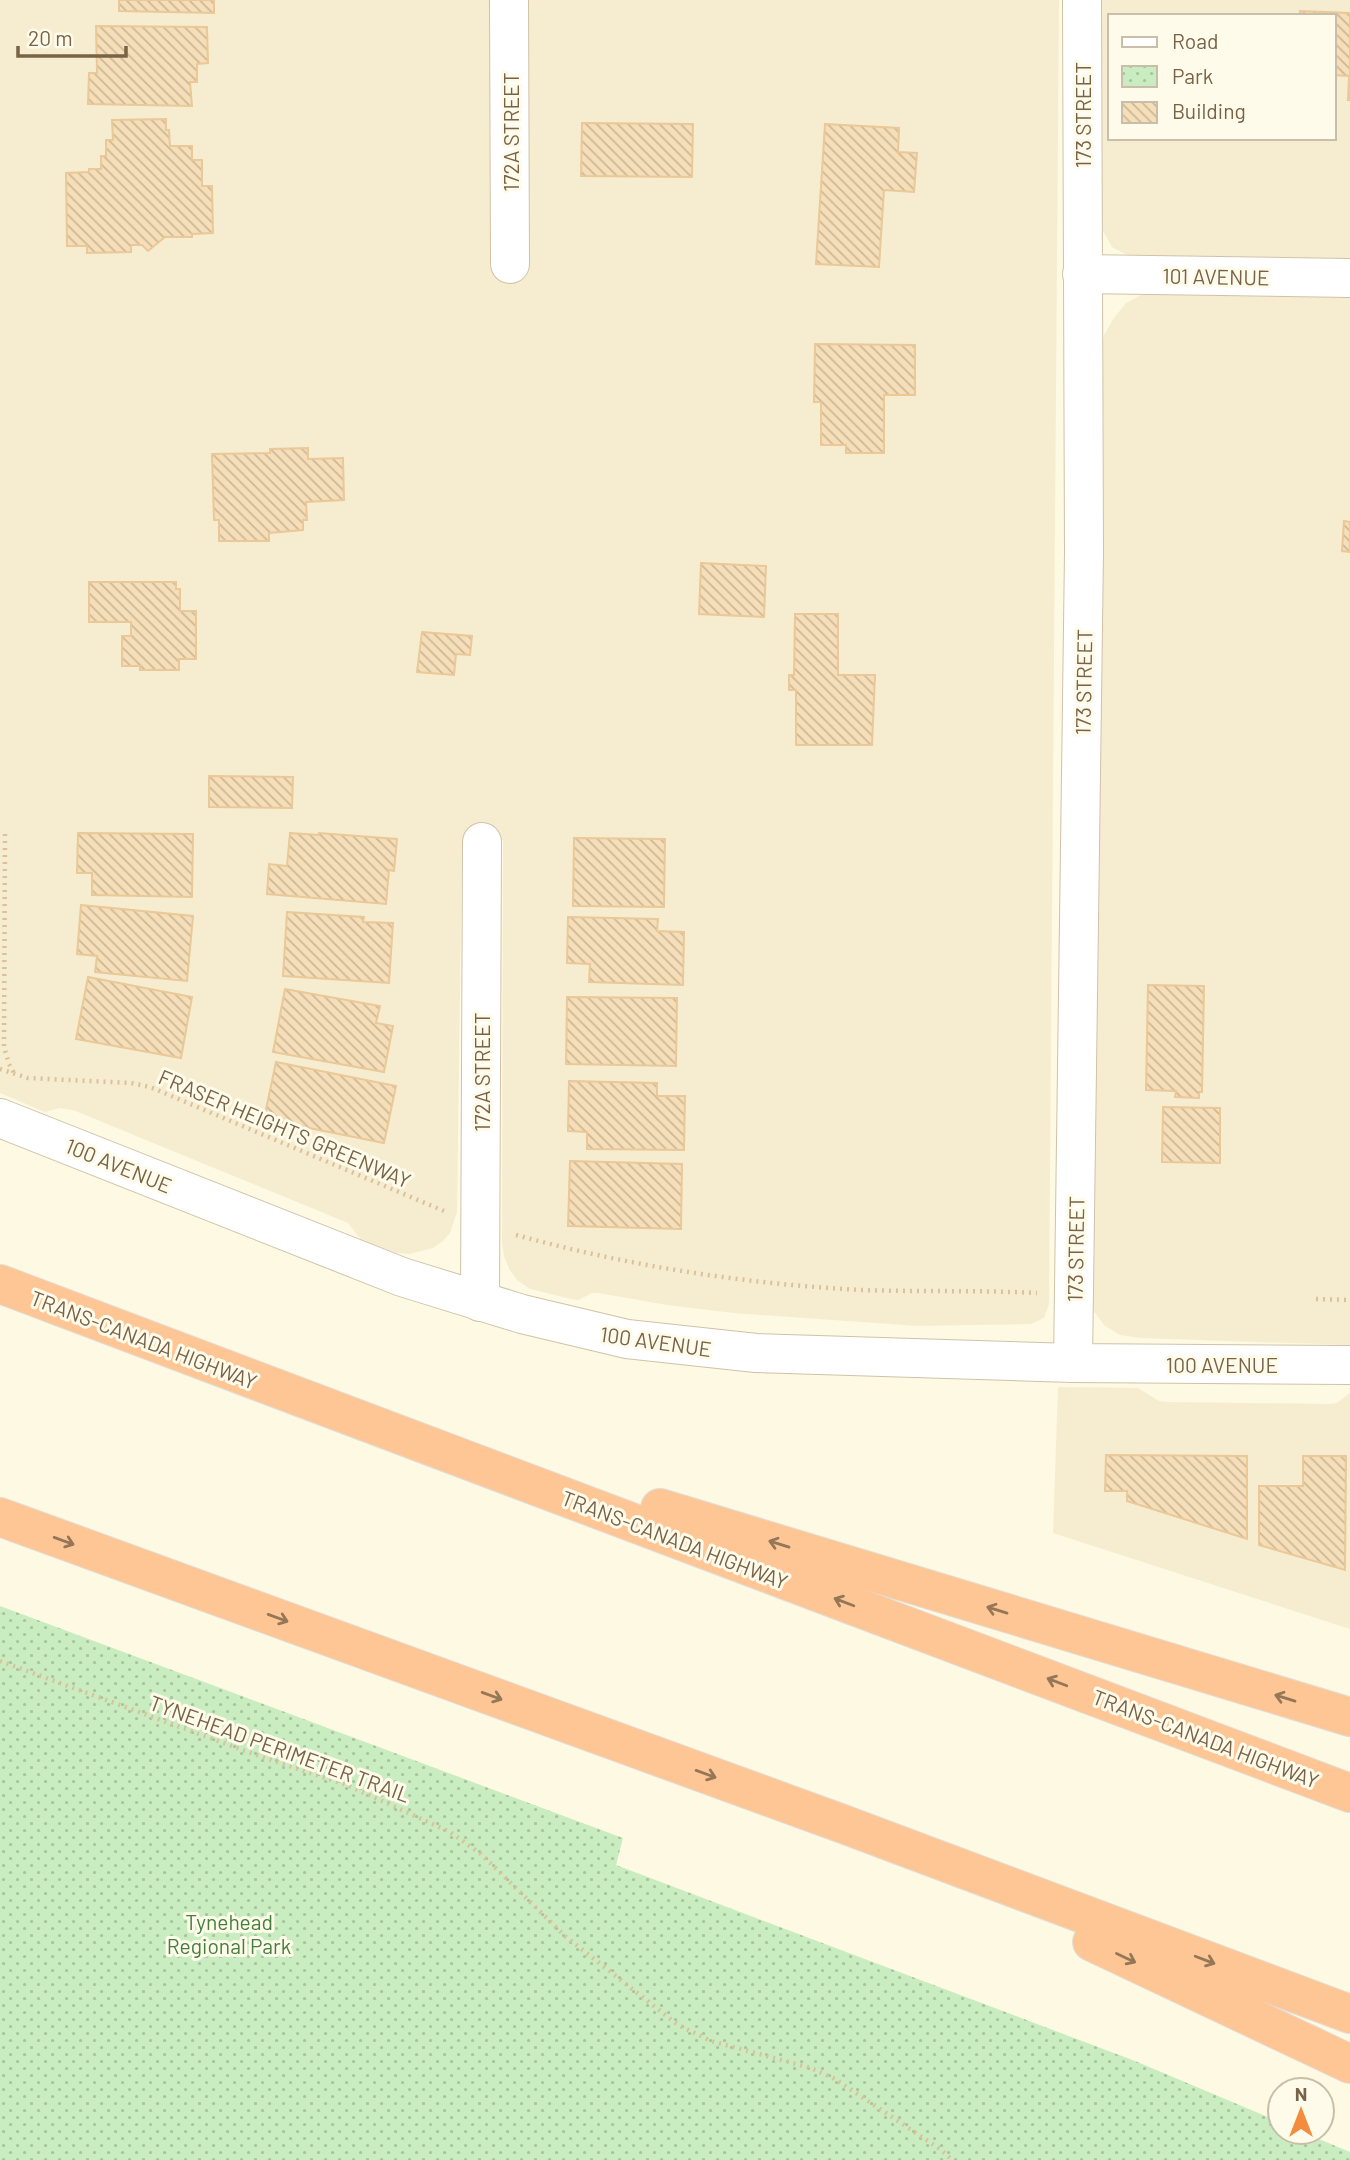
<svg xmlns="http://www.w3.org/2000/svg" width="1350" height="2160" font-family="Barlow,sans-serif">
<defs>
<pattern id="park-dots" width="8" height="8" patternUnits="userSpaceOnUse" patternTransform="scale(1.75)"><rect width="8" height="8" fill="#c9edc0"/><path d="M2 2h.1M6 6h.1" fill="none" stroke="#a8c49e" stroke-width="1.8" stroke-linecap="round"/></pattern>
<pattern id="building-back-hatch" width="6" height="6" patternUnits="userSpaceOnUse" patternTransform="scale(1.75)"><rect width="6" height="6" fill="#f6deb8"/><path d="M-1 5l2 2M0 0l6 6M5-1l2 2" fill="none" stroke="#ccb897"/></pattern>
</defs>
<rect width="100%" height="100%" fill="#fef9e3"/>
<g fill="#f6edd1" fill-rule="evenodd">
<path d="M 0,0 L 1059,0 L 1049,1304 L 1044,1318 L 1031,1324 L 918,1326 L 733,1313 L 667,1305 L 598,1293 L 592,1293 L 578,1300 L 571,1299 L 530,1289 L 517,1280 L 509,1269 L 504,1256 L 502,1242 L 503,840 L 462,840 L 457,1212 L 450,1233 L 443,1241 L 433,1248 L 409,1254 L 397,1253 L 362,1241 L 348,1223 L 73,1110 L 59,1108 L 45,1112 L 0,1093 Z"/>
<path d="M 1101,0 L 1350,0 L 1350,259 L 1144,256 L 1127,255 L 1112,247 L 1103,231 L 1101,216 ZM 1110,16 L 1334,16 L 1334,138 L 1110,138 Z"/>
<path d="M 1158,292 L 1350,294 L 1350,1345 L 1140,1338 L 1120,1335 L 1104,1325 L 1093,1310 L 1100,354 L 1104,335 L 1114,318 L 1126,303 L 1141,295 Z"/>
<path d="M 1058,1387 L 1138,1388 L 1159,1401 L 1168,1402 L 1330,1404 L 1337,1403 L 1350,1393 L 1350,1629 L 1053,1533 Z"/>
</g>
<path fill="url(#park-dots)" d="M 0,1606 L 623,1838 L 616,1865 L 1135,2061 L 1280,2122 L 1280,2132 L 1302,2132 L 1350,2152 L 1350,2160 L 0,2160 Z"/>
<g fill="url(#building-back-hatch)" stroke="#eac897" stroke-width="2">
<path d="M 119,0 L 214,0 L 214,13 L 119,11 Z"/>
<path d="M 1300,11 L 1350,13 L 1350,100 L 1348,100 L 1349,76 L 1334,75 L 1334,16 L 1300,16 Z"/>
<path d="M 96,26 L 207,27 L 208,63 L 197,64 L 197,82 L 190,82 L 192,106 L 88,104 L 89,73 L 97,73 Z"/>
<path d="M 166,119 L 166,130 L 169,130 L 170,146 L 192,146 L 192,160 L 202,160 L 202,186 L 212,186 L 213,233 L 192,234 L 192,237 L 165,237 L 148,251 L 142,245 L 131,245 L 131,252 L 87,253 L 87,246 L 67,246 L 66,173 L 89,172 L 89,169 L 101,169 L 101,156 L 106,156 L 106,140 L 113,140 L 112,120 Z"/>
<path d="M 582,123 L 693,124 L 692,177 L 581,176 Z"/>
<path d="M 825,124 L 899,128 L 898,152 L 917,153 L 914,192 L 884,190 L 879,267 L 816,264 Z"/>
<path d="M 815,344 L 915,345 L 915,395 L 884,395 L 884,453 L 846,453 L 846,445 L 821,445 L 821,402 L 814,402 Z"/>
<path d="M 308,448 L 308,459 L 343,458 L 344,500 L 306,502 L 307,520 L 303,520 L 303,530 L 269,533 L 269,541 L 219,541 L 219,520 L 214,520 L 212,454 L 270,453 L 270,449 Z"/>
<path d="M 1344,521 L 1350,522 L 1350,552 L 1342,551 Z"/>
<path d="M 701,563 L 766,566 L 764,617 L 699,614 Z"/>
<path d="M 89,582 L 176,582 L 176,589 L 180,589 L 180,611 L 196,611 L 196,659 L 179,659 L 179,670 L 140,670 L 140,666 L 122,666 L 122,636 L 131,636 L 131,622 L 89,622 Z"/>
<path d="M 795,614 L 838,614 L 838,675 L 875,675 L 872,745 L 796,745 L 796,690 L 789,690 L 789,675 L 794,675 Z"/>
<path d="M 422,632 L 472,636 L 470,655 L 456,654 L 454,675 L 417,672 Z"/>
<path d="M 209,776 L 293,777 L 292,808 L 209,807 Z"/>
<path d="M 78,833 L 193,834 L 192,897 L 92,895 L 92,873 L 77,873 Z"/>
<path d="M 290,833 L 319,835 L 319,833 L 397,839 L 394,871 L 389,870 L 386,904 L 267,894 L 269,864 L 287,866 Z"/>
<path d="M 574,838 L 665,839 L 664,907 L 573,906 Z"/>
<path d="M 81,905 L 193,916 L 187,981 L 95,972 L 97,956 L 77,954 Z"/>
<path d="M 287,912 L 364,917 L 363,922 L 393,923 L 389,983 L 283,976 Z"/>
<path d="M 568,917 L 658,919 L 657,931 L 684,932 L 683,985 L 589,982 L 590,964 L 567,963 Z"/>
<path d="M 88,977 L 192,997 L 181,1058 L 76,1039 Z"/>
<path d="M 1148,985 L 1204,986 L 1202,1092 L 1199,1092 L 1199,1098 L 1175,1097 L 1176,1091 L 1146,1090 Z"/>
<path d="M 285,989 L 380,1006 L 376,1023 L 393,1026 L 384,1072 L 273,1052 Z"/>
<path d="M 567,997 L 677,998 L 676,1066 L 566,1064 Z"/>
<path d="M 276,1062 L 396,1086 L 384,1143 L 264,1119 Z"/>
<path d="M 569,1081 L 657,1083 L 657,1096 L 685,1096 L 684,1150 L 587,1149 L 587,1132 L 568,1131 Z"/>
<path d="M 1163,1107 L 1220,1108 L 1220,1163 L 1162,1162 Z"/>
<path d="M 570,1161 L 682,1164 L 681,1229 L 568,1226 Z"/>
<path d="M 1106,1455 L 1247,1456 L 1247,1539 L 1127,1501 L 1127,1491 L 1105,1491 Z"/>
<path d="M 1303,1456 L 1346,1456 L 1345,1570 L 1259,1545 L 1259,1486 L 1303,1486 Z"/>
</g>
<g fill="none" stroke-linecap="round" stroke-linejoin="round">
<defs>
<g id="minor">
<path d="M 509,0 L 510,264"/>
<path d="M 1082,274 L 1350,278"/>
<path d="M 0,1118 L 402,1277 L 522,1314 L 627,1339 L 756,1353 L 1073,1363 L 1350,1365"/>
<path d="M 480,1302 L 482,842"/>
<path d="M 1073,1363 L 1084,553 L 1082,0"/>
</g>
<g id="highway">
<path d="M 0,1284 L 1350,1793"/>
<path d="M 660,1508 L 1350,1717"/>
<path d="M 0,1517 L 843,1824 L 1350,2014"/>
<path d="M 1092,1942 L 1350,2064"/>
</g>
</defs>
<use href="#minor" stroke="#d0c2a9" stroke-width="40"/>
<use href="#highway" stroke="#e2ddd7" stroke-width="40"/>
<g stroke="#dbc19b" stroke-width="4.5" stroke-dasharray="2 5" stroke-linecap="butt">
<path d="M 5,834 L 4,1047 L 9,1064 L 14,1073"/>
<path d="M 0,1069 L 28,1078 L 131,1083 L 150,1087 L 444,1211"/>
<path d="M 516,1235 C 629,1266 745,1284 862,1290 C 920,1292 979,1290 1037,1293"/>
<path d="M 1316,1299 L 1350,1300"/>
<path d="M 0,1661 L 259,1756 L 347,1785 L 450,1832 L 481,1854 L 565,1936 L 678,2025 L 711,2041 L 811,2068 L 835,2079 L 940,2149 L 952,2160"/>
</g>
<use href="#minor" stroke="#fff" stroke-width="38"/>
<use href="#highway" stroke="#fec695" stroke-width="38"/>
</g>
<defs><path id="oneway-shaft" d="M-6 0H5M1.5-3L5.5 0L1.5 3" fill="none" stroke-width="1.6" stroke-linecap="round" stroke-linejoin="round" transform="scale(1.75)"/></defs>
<g stroke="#947757">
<use href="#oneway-shaft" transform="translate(64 1541) rotate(20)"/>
<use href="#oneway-shaft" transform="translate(779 1544) rotate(-163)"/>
<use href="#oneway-shaft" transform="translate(844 1602) rotate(-159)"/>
<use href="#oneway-shaft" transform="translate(997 1610) rotate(-163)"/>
<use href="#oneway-shaft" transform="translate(278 1618) rotate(20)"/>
<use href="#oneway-shaft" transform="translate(1057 1682) rotate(-159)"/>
<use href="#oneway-shaft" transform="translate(492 1696) rotate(20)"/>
<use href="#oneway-shaft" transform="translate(1285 1698) rotate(-163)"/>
<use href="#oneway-shaft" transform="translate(706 1774) rotate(20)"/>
<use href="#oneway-shaft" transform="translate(1126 1958) rotate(25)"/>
<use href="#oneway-shaft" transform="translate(1205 1960) rotate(21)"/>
</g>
<g text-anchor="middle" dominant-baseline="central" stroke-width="6" stroke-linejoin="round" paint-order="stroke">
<g font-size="21" fill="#796347" stroke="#fffbeb">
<text transform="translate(1082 115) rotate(-90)">173 STREET</text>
<text transform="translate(510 132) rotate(-90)">172A STREET</text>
<text transform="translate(1216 276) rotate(1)">101 AVENUE</text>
<text transform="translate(1083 682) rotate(-89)">173 STREET</text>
<text transform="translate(481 1072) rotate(-90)">172A STREET</text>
<text transform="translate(285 1128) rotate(23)">FRASER HEIGHTS GREENWAY</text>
<text transform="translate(119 1165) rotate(22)">100 AVENUE</text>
<text transform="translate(1075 1249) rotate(-89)">173 STREET</text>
<text transform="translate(144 1339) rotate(21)">TRANS-CANADA HIGHWAY</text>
<text transform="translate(656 1341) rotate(8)">100 AVENUE</text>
<text x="1222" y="1364">100 AVENUE</text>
<text transform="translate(675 1539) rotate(21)">TRANS-CANADA HIGHWAY</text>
<text transform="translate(1206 1738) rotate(21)">TRANS-CANADA HIGHWAY</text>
<text transform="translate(280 1748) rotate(20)">TYNEHEAD PERIMETER TRAIL</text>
</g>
<g font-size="21" fill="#43803d" stroke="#fffbeb">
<text x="229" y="1921">Tynehead<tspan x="229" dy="24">Regional Park</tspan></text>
</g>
</g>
<rect x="1108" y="14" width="228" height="126" fill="#fffbeb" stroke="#c9bea9" stroke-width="2"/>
<rect x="1122" y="37" width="35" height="10" fill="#ffffff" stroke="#c9bea9" stroke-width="2"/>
<text x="1172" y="49" font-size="21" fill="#796347">Road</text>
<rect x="1122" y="66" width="35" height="21" fill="url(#park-dots)" stroke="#c9bea9" stroke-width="2"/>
<text x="1172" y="84" font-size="21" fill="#796347">Park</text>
<rect x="1122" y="102" width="35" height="21" fill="url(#building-back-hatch)" stroke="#c9bea9" stroke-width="2"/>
<text x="1172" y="119" font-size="21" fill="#796347">Building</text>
<g transform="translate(1301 2111)"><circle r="33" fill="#fffbeb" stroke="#c9bea9" stroke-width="2"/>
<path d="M0-5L12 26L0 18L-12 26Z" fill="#f38c3e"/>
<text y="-10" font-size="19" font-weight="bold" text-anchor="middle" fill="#796347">N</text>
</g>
<path d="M18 46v10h108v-10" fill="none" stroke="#796347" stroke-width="3.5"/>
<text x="28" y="46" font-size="21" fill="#796347" stroke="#fffbeb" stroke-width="5" paint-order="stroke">20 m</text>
</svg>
